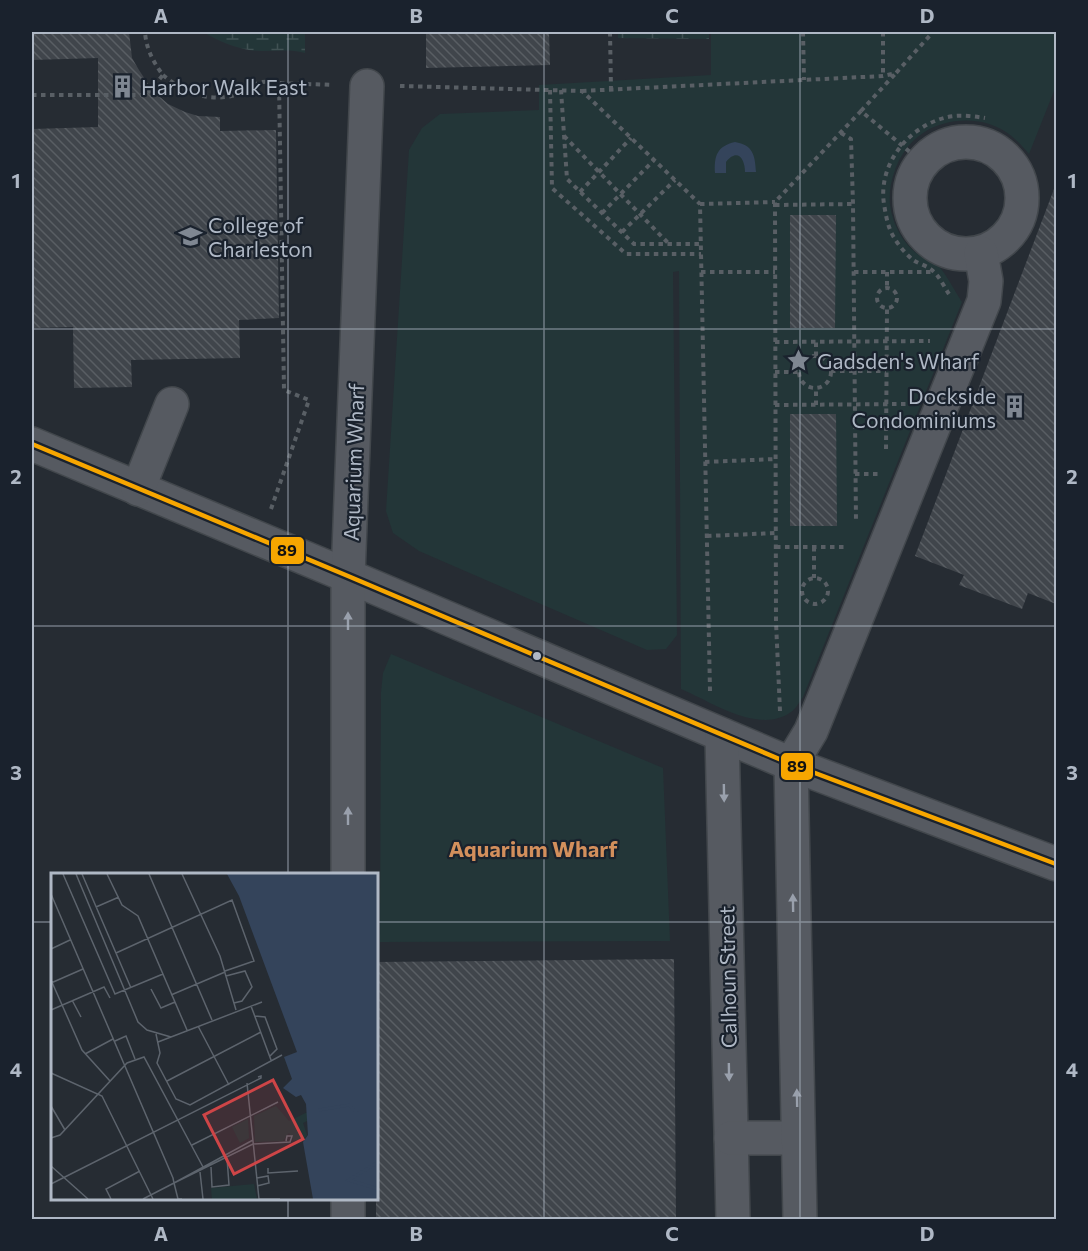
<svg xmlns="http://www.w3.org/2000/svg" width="1088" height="1251" font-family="Commissioner,sans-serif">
<defs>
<pattern id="wetland-marsh" width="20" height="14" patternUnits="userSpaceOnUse" patternTransform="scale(1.5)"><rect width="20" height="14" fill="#233638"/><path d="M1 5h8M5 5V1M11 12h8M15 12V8" fill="none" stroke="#405153"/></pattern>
<pattern id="building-back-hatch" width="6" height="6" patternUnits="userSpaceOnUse" patternTransform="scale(1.5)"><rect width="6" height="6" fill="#40454b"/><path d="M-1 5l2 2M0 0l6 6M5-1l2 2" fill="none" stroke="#595e63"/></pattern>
</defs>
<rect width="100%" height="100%" fill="#262c33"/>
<g fill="#233638">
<path d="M 711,32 L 1056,32 L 1056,86 L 1029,154 C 1022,146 1015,138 1006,132 C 982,116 947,117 923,133 C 909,142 899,157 894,173 C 889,187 888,204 893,218 C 897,232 907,247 919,255 C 925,260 934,262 939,267 C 945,272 956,293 962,302 L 803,697 C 799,702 796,709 791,712 C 759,735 712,702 681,689 L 679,271 L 673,272 L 677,635 L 666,649 L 647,650 L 419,551 L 393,533 L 386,511 L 409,150 L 422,128 L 440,114 L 539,110 L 539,85 L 711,75 Z"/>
<path d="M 391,654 L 663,768 L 670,941 L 380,942 L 381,692 L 383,673 Z"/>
</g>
<g fill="url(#wetland-marsh)">
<path d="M 203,32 L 305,32 L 305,53 C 291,49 277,51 262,51 C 241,51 220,42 203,32 Z"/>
<path d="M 618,32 L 709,32 L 709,39 L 618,38 Z"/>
</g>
<path fill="#34445b" d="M 735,142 C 753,145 755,155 756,172 L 745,172 C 745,158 737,148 726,162 L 726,173 L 715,173 C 714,156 717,146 735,142 Z"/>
<g fill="url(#building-back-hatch)">
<path d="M 32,32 L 129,32 L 132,58 L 139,70 L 152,90 L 168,104 L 185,112 L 198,116 L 220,117 L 220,131 L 276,130 L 279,318 L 239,320 L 240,358 L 131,360 L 132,387 L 74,388 L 73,327 L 32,328 L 32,129 L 98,127 L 98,58 L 32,60 Z"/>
<path d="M 426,32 L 549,32 L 550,65 L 426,68 Z"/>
<path d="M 1054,189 L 1056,189 L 1056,604 L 1028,593 L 1022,609 L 959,585 L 964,575 L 915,556 Z"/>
<path d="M 790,215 L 836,215 L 835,328 L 790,328 Z"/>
<path d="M 790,414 L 836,414 L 837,526 L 790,526 Z"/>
<path d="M 674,959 L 676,1220 L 376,1220 L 376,962 Z"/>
</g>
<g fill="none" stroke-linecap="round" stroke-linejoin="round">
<defs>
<g id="minor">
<circle cx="966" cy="198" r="56"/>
<path d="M 32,444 L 348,576 L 791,764 L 1056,864"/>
<path d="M 138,489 L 172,404"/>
<path d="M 722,735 L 733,1220"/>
<path d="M 348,874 L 348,576 L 367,86"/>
<path d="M 731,1138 L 798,1138"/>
<path d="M 348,1220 L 348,1198"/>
<path d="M 800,1220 L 791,764 L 811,731 L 984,301 L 986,281 L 981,253"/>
</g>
</defs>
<use href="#minor" stroke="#42474c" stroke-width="36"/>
<g stroke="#595f65" stroke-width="4" stroke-dasharray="4.5 4.5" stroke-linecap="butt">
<path d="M 610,32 L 611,89"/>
<path d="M 803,32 L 804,80"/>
<path d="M 883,32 L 883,76"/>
<path d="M 163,75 C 185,94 213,104 241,93 C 248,90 255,83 262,82 C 268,81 275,83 281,83 C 298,84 315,84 333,85"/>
<path d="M 400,86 L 582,91 L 700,204 L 710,691"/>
<path d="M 550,90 L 552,188 L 626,254 L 701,254"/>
<path d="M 561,90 L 567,179 L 634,244 L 701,244"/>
<path d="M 582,91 L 883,76 L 896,73 L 933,32"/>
<path d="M 32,95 L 146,95 L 163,75 C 153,62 146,48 145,32"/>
<path d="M 861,111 L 895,74"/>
<path d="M 841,133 L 851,139 L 853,204 L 856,522"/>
<path d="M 564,136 L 669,244"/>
<path d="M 580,192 L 631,138"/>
<path d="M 700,204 L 775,202"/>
<path d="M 775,205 L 853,204"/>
<path d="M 602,213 L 654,160"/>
<path d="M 622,232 L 675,180"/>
<path d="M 701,272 L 775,272"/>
<path d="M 854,272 L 933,272"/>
<path d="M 887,272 L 887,288"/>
<circle cx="887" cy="298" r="10"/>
<path d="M 949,294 C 944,287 940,277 933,271 C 928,266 919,264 913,260 C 907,255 899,246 895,239 C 888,229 886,216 884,204 C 878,165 907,128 944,118 C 957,114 972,116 985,118"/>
<path d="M 775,342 L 930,341"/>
<path d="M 816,356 L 816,342"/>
<circle cx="815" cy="372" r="16"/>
<path d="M 831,371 L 886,371"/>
<path d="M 775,372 L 799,372"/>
<path d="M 775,405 L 906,404"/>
<path d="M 816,405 L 816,388"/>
<path d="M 886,449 L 887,308"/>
<path d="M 705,462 L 776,459"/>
<path d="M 855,474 L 879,474"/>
<path d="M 271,509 L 309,400 L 284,390 L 279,83"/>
<path d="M 707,536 L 776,533"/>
<path d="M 776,547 L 847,547"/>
<path d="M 814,547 L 814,578"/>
<circle cx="815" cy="591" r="13"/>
<path d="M 780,711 L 776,622 L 775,202 L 861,111 L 923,163"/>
</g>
<use href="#minor" stroke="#565a61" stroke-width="33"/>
<defs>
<path id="bus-1" d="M 32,444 L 348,576 L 791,764 L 1056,864"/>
</defs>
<use href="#bus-1" stroke="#1a222d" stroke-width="9"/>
<use href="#bus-1" stroke="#f7a600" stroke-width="4.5"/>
</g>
<defs><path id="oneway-solid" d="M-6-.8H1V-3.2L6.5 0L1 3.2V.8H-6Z" transform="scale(1.5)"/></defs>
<g fill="#99a0ac">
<use href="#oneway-solid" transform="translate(348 621) rotate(-90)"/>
<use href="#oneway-solid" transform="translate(724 793) rotate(89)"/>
<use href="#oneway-solid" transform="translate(348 816) rotate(-90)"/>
<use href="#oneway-solid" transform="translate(793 903) rotate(-91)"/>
<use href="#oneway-solid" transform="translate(729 1072) rotate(89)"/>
<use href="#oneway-solid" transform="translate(797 1098) rotate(-91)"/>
</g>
<path fill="none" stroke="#afb8c5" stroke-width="1.5" stroke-opacity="0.55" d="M 288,32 L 288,874M 544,32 L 544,1220M 800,32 L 800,1220M 32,329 L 1056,329M 32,626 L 1056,626M 32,922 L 52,922M 376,922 L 1056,922M 288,1198 L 288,1220"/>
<defs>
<symbol id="building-bare" viewBox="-9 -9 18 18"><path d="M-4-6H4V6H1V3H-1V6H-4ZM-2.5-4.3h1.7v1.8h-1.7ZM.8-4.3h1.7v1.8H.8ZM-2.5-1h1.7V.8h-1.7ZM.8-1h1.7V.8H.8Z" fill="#7f8792" stroke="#1a222d" stroke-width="2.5" paint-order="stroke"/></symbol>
<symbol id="university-bare" viewBox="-9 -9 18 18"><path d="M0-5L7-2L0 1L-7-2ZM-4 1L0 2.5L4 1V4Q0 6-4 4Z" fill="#7f8792" stroke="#1a222d" stroke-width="2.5" paint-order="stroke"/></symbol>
<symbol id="sight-bare" viewBox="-9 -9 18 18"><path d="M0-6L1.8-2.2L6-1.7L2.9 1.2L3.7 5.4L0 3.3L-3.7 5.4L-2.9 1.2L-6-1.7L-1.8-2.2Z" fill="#7f8792" stroke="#1a222d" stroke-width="2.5" paint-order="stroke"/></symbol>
</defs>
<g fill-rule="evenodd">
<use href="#building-bare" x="106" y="70" width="33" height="33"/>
<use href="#university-bare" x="174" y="220" width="33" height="33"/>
<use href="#sight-bare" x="782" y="344" width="33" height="33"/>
<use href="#building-bare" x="998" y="390" width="33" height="33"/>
</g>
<circle fill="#afb8c5" stroke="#1a222d" stroke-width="2" cx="537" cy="656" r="5"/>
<g text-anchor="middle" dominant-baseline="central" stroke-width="4.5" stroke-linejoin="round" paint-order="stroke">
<g font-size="21" fill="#afb8c5" stroke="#1a222d" text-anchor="start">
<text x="141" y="86">Harbor Walk East</text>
<text x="208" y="224">College of<tspan x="208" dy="24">Charleston</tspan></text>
<text x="817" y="360">Gadsden's Wharf</text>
<text x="996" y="395" text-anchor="end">Dockside<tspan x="996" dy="24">Condominiums</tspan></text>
</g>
<g font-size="21" fill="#afb8c5" stroke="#1a222d">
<text transform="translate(353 462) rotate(-88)">Aquarium Wharf</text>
<text transform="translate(727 977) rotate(-91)">Calhoun Street</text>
</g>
<g font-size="22" font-weight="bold" fill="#d38f5c" stroke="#1a222d">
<text x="533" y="848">Aquarium Wharf</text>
</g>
</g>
<g transform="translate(51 873)">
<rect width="327" height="327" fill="#262c33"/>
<path d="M 225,233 L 238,248 L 265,235 L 268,242 L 252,250 L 256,262 L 253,267 L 242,267 L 238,260 L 232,268 L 204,269 L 203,243 ZM 197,246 L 198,265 L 189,270 L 181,254 ZM 203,311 L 206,326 L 161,326 L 160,315 Z" fill="#233638"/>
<path d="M 176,1 L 327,1 L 327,326 L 262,326 L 252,269 L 257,262 L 255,231 L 250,222 L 245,224 L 232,215 L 241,206 L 233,184 L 246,179 L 188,23 Z" fill="#34445b"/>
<path fill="none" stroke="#34445b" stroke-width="3" d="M 268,237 L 298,232 L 327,260M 327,289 L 298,307 L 327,316"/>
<path fill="none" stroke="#5d646d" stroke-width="1.5" d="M 12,1 L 64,121 L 112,101M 25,1 L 87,149 L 96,157 L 120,164M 31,1 L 80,115M 56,1 L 71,32 L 87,43 L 136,157M 98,1 L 161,147M 131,1 L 169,83 L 185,137M 0,21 L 122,305 L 123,310 L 92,326M 45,34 L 68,24M 0,76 L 19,67M 65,80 L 181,27 L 203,88 L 174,98M 175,103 L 194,98 L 201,114 L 191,128 L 183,130M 0,107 L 31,177 L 59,208M 0,110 L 32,96M 100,116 L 110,135 L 124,129M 120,122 L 174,99M 21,127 L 30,144M 200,133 L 220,187M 0,137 L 53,114 L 59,125M 204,143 L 214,144 L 226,176 L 219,183M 147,153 L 178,212M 105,161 L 109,180 L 106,190 L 125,226 L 139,232 L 231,182M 64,168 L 75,163 L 84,186M 107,169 L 211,129M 34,181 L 62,166M 0,200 L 51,223 L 102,326M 116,208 L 210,159M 196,210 L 208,326M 0,233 L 14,257M 0,265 L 9,262 L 76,190 L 93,184 L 152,294M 202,267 L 123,310 L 202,271 L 239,269 L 241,263 L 236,263 L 235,268M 141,272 L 227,229M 0,293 L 37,326M 160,294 L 161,314 L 178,312 L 176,285M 217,295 L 217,300 L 247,298M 149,299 L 152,326M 206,305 L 217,303 L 218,310 L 206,313M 123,310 L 127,326 L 131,326M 0,311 L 210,205 L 210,203 L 207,204M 60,326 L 55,316 L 89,298M 208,326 L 229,326"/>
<path fill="#ce4547" fill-opacity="0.15" stroke="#ce4547" stroke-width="3" d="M 222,207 L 252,266 L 183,301 L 153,242 Z"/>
<rect width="327" height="327" fill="none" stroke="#afb8c5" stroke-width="3"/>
</g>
<g stroke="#1a222d" stroke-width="2">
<rect x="270" y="536" width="35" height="29" rx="6" fill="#f7a600"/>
<rect x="780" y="752" width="34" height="29" rx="6" fill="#f7a600"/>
</g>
<g font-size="16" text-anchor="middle" font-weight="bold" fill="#111">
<text x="287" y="556">89</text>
<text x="797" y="772">89</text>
</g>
<rect width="1088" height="1251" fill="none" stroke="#1a222d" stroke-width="66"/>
<rect x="33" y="33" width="1022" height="1185" fill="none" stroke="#afb8c5" stroke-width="2"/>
<g font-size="20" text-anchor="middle" font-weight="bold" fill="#afb8c5">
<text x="161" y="23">A</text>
<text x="416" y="23">B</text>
<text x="672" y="23">C</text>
<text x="927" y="23">D</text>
<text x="16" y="188">1</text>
<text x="1072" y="188">1</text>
<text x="16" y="484">2</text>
<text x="1072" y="484">2</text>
<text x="16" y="780">3</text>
<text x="1072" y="780">3</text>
<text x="16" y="1077">4</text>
<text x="1072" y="1077">4</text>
<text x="161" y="1241">A</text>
<text x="416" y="1241">B</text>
<text x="672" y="1241">C</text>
<text x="927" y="1241">D</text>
</g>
</svg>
